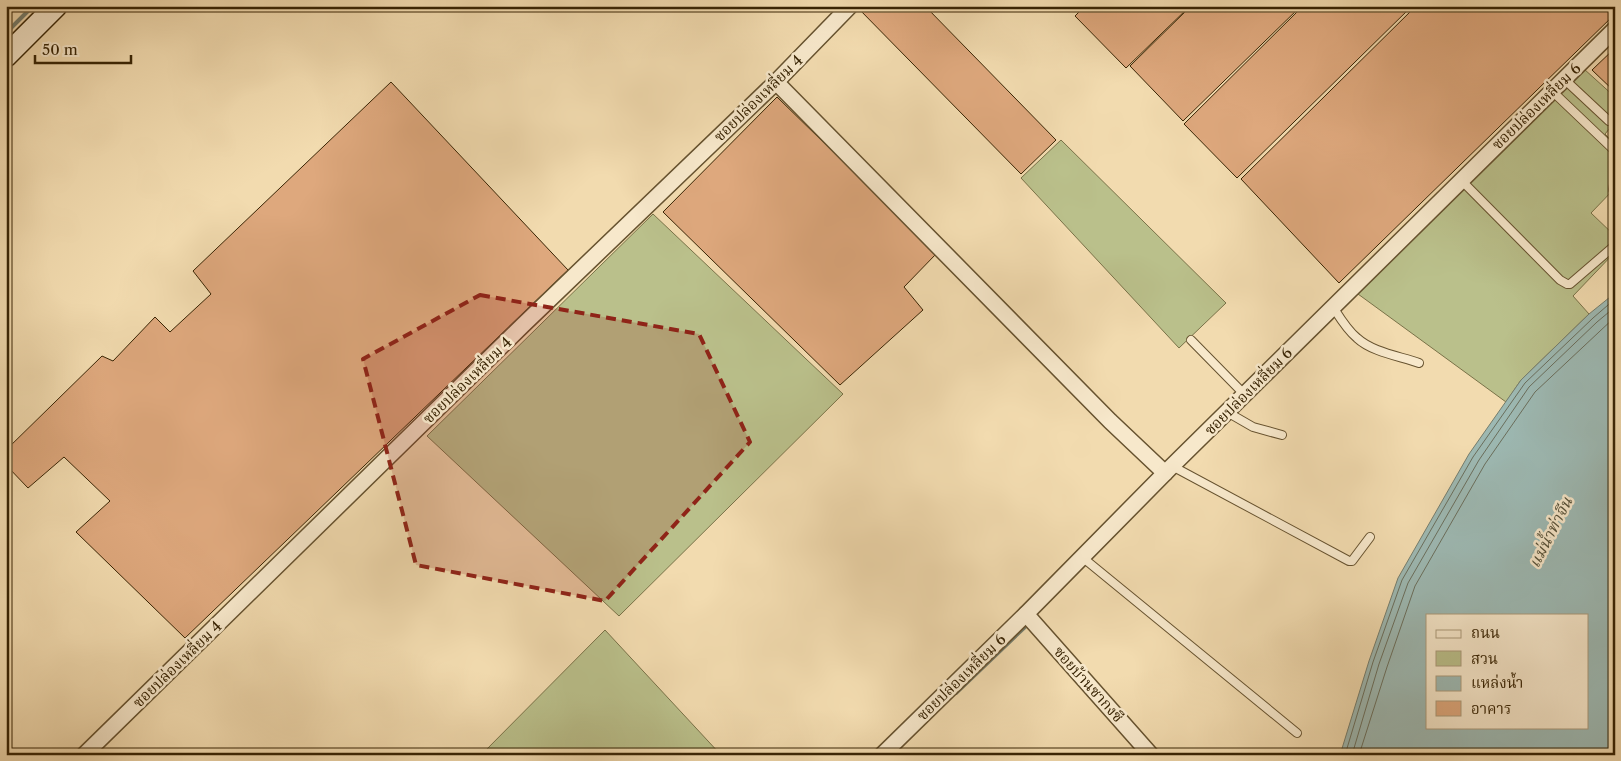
<svg xmlns="http://www.w3.org/2000/svg" width="1621" height="761" font-family="'Libre Caslon Text','Noto Serif Thai',serif">
<rect width="100%" height="100%" fill="#f2dbaf"/>
<filter id="stains"><feTurbulence type="fractalNoise" baseFrequency=".004" numOctaves="4"/><feColorMatrix values="0 0 0 0 .2 0 0 0 0 .09 0 0 0 0 .02 0 0 0 .5 -.17"/></filter>
<radialGradient id="worn" r=".72"><stop offset=".6" stop-color="#630" stop-opacity="0"/><stop offset="1" stop-color="#630" stop-opacity=".3"/></radialGradient>
<g fill="#bac08b" stroke="#797248">
<path d="M 1584,69 L 1615,97 L 1615,122 L 1605,134 L 1615,144 L 1615,188 L 1591,213 L 1615,236 L 1615,252 L 1573,296 L 1589,314 L 1521,380 L 1506,402 L 1358,294 Z"/>
<path d="M 1061,140 L 1226,303 L 1179,348 L 1021,178 Z"/>
<path d="M 653,214 L 843,394 L 619,616 L 427,436 Z"/>
<path d="M 605,630 L 721,755 L 481,755 Z"/>
</g>
<path fill="#9db9b3" stroke="#757d6d" fill-rule="evenodd" d="M 1615,293 L 1615,755 L 1340,755 L 1369,661 L 1398,578 L 1469,454 L 1521,380 L 1589,314 ZM 1427,615 L 1587,615 L 1587,727 L 1427,727 Z"/>
<g fill="none" stroke-linecap="round" stroke-linejoin="round">
<g stroke="#6a6e5c" stroke-width="1">
<path d="M 1345,755 L 1373,662 L 1402,580 L 1473,457 L 1525,383 L 1593,318 L 1615,299"/>
<path d="M 1352,755 L 1379,664 L 1408,583 L 1479,460 L 1529,387 L 1597,322 L 1615,307"/>
<path d="M 1359,755 L 1387,667 L 1415,586 L 1485,464 L 1535,392 L 1615,317"/>
</g>
<g stroke="#757d6d" stroke-width="4">
<path d="M 6,33 L 33,6"/>
<path d="M 956,693 L 1026,626"/>
</g>
</g>
<g fill="#dea87d" stroke="#382404">
<path d="M 856,6 L 925,6 L 1056,140 L 1021,174 Z"/>
<path d="M 1085,6 L 1190,6 L 1126,68 L 1075,16 Z"/>
<path d="M 1191,6 L 1301,6 L 1183,121 L 1130,66 Z"/>
<path d="M 1303,6 L 1412,6 L 1237,178 L 1184,124 Z"/>
<path d="M 1416,6 L 1615,6 L 1615,14 L 1339,283 L 1241,179 Z"/>
<path d="M 1615,48 L 1615,92 L 1592,70 Z"/>
<path d="M 391,82 L 568,270 L 185,638 L 76,532 L 110,501 L 64,457 L 28,488 L 6,465 L 6,450 L 102,356 L 113,361 L 155,317 L 170,332 L 211,294 L 193,271 Z"/>
<path d="M 777,97 L 937,253 L 904,287 L 923,310 L 840,385 L 663,212 Z"/>
</g>
<g fill="none" stroke-linecap="round" stroke-linejoin="round">
<defs>
<g id="lane">
<path d="M 1564,79 L 1609,121"/>
<path d="M 1552,91 L 1615,151"/>
<path d="M 1461,180 L 1560,280 L 1567,284 L 1570,284 L 1613,247"/>
<path d="M 1613,190 L 1615,179"/>
<path d="M 1333,307 C 1340,318 1347,330 1357,338 C 1372,352 1399,356 1419,363"/>
<path d="M 1191,340 L 1245,395"/>
<path d="M 1227,412 L 1253,427 L 1282,435"/>
<path d="M 1172,466 L 1349,561 L 1352,561 L 1370,537"/>
<path d="M 1082,557 L 1297,733"/>
</g>
<g id="street">
<path d="M 776,82 L 1110,421 L 1165,473"/>
<path d="M 1026,614 L 1151,755"/>
<path d="M 84,755 L 523,325 L 776,82 L 850,6"/>
<path d="M 882,755 L 1026,614 L 1172,466 L 1615,29"/>
</g>
<path id="secondary" d="M 6,56 L 56,6"/>
</defs>
<use href="#lane" stroke="#66522f" stroke-width="10"/>
<use href="#street" stroke="#66522f" stroke-width="18"/>
<use href="#secondary" stroke="#382404" stroke-width="24"/>
<use href="#lane" stroke="#f7e8cb" stroke-width="8"/>
<use href="#street" stroke="#f7e8cb" stroke-width="15"/>
<use href="#secondary" stroke="#f7e8cb" stroke-width="21"/>
</g>
<path fill="#8f2418" fill-opacity="0.2" stroke="#8f2418" stroke-width="4" stroke-dasharray="10 6" stroke-linejoin="round" d="M 480,295 L 699,334 L 750,442 L 605,601 L 416,565 L 363,359 Z"/>
<g text-anchor="middle" dominant-baseline="central" stroke-width="5" stroke-linejoin="round" paint-order="stroke">
<g font-size="15" fill="#382404" stroke="#f7e8cb">
<text transform="translate(758 98) rotate(-44)">ซอยปล่องเหลี่ยม 4</text>
<text transform="translate(1536 106) rotate(-44)">ซอยปล่องเหลี่ยม 6</text>
<text transform="translate(467 380) rotate(-44)">ซอยปล่องเหลี่ยม 4</text>
<text transform="translate(1248 391) rotate(-45)">ซอยปล่องเหลี่ยม 6</text>
<text transform="translate(177 664) rotate(-44)">ซอยปล่องเหลี่ยม 4</text>
<text transform="translate(961 677) rotate(-44)">ซอยปล่องเหลี่ยม 6</text>
<text transform="translate(1089 684) rotate(48)">ซอยบ้านซากงซี</text>
</g>
<g font-size="16" font-style="italic" fill="#565139" stroke="#f7e8cb">
<text transform="translate(1550 532) rotate(-63)">แม่น้ำท่าจีน</text>
</g>
</g>
<rect width="1621" height="761" fill="none" stroke="#f2dbaf" stroke-width="25"/>
<rect x="8" y="8" width="1606" height="746" fill="none" stroke="#382404" stroke-width="2.5"/>
<rect x="12" y="12" width="1596" height="736" fill="none" stroke="#382404"/>
<rect x="1426" y="614" width="162" height="115" fill="#f7e8cb" stroke="#ab9a7b"/>
<rect x="1436" y="630" width="25" height="8" fill="#f7e8cb" stroke="#ab9a7b"/>
<text x="1471" y="638" font-size="15" fill="#382404">ถนน</text>
<rect x="1436" y="651" width="25" height="15" fill="#bac08b" stroke="#ab9a7b"/>
<text x="1471" y="664" font-size="15" fill="#382404">สวน</text>
<rect x="1436" y="676" width="25" height="15" fill="#9db9b3" stroke="#ab9a7b"/>
<text x="1471" y="688" font-size="15" fill="#382404">แหล่งน้ำ</text>
<rect x="1436" y="701" width="25" height="15" fill="#dea87d" stroke="#ab9a7b"/>
<text x="1471" y="714" font-size="15" fill="#382404">อาคาร</text>
<path d="M35 55v8h96v-8" fill="none" stroke="#382404" stroke-width="2.5"/>
<text x="42" y="55" font-size="15" fill="#382404" stroke="#f7e8cb" stroke-width="4" paint-order="stroke">50 m</text>
<rect width="100%" height="100%" filter="url(#stains)"/>
<rect width="100%" height="100%" fill="url(#worn)"/>
</svg>
